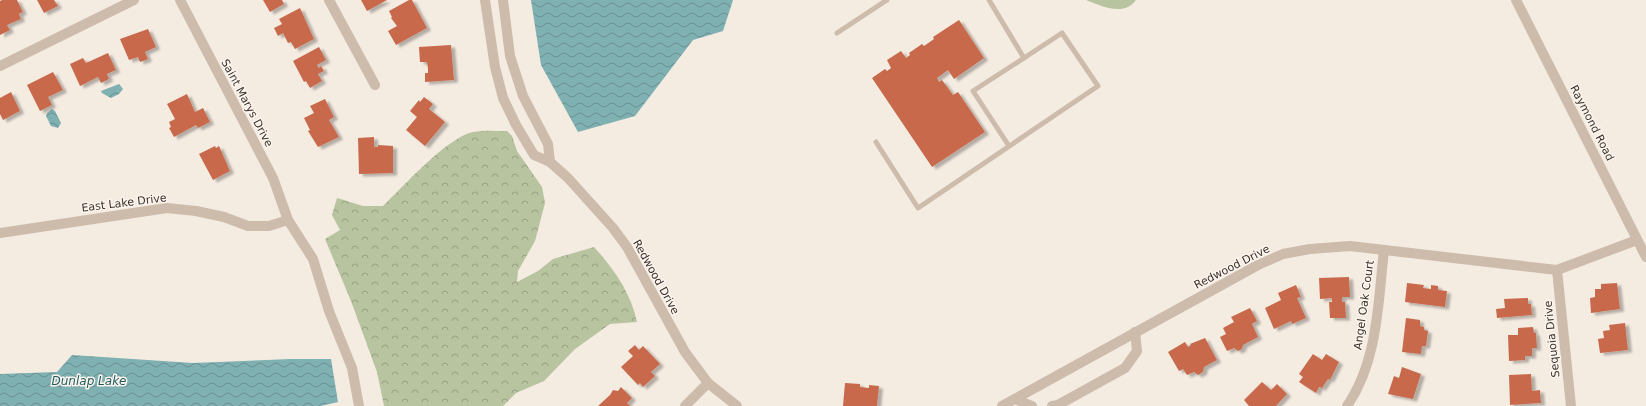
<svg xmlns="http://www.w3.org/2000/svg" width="1646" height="406" font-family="'DejaVu Sans',sans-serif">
<defs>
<pattern id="forest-crowns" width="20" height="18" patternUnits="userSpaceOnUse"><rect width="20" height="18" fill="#b8c4a0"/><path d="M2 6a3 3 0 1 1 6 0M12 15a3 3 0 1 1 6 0" fill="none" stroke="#97a083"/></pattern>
<pattern id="water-waves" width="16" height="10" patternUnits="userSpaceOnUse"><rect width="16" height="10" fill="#7fb0b2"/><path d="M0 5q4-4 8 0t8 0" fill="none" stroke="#699091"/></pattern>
<filter id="shadow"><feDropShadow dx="4" dy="2.5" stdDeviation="1" flood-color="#0004"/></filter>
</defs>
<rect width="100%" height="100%" fill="#f4ebe1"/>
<path fill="url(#forest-crowns)" d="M 507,131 L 512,136 L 517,151 L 542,187 L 545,203 L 535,241 L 518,271 L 517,282 L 538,271 L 553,259 L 594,247 C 614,269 631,293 637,322 L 610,324 L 575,349 L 544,381 L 516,393 L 503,406 L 384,406 L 377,372 L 351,301 L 325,239 L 340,230 L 332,215 L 337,198 L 363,206 L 383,206 C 403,187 446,138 473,132 C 483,130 496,131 507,131 Z"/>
<path fill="#b8c4a0" d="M 1086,0 L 1136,0 C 1124,17 1102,6 1086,0 Z"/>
<g fill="url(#water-waves)">
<path d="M 531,0 L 733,0 L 723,31 L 693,40 L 635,116 L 578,132 L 541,65 Z"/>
<path d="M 119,84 L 123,89 L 119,94 L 111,98 L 102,93 L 101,91 Z"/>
<path d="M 52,109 L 55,111 L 61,123 L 58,128 L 51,126 L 46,116 L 47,113 Z"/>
<path d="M 72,355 L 193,363 L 290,359 L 331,359 L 338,402 L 321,406 L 0,406 L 0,374 L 57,372 Z"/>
</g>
<g fill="#c8694b" filter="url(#shadow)">
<path d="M 2,0 L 17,0 L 23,12 L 19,14 L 21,19 L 7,25 L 10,30 L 0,35 L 0,1 Z"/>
<path d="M 37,0 L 54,0 L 58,6 L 44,13 Z"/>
<path d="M 263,0 L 282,0 L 284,4 L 270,12 Z"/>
<path d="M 361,0 L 387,0 L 367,11 Z"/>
<path d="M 409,0 L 412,0 L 427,28 L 396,45 L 388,31 L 397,26 L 391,18 L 392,17 L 389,11 Z"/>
<path d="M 300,8 L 314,39 L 295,49 L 291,42 L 288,43 L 283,33 L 278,36 L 274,28 L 282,24 L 279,19 Z"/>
<path d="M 959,20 L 984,58 L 954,79 L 948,70 L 937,78 L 939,82 L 942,80 L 953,95 L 958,92 L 985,132 L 932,167 L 872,78 L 885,69 L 887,71 L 891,68 L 887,60 L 901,51 L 906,58 L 910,55 L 909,53 L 922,44 L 924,46 L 934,39 L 933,37 Z"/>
<path d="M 148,29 L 156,47 L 145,52 L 148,59 L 140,62 L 138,57 L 129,60 L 120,39 Z"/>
<path d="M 451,45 L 454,80 L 425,82 L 425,73 L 428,73 L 428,69 L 427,62 L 420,62 L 419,47 Z"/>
<path d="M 319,47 L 326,60 L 317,65 L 319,68 L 321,66 L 324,71 L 318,74 L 322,81 L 310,88 L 306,81 L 304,82 L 293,61 Z"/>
<path d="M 108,53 L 116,70 L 107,74 L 109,79 L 101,83 L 98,77 L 80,86 L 70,64 L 83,58 L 86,63 Z"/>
<path d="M 53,72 L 63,90 L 48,97 L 52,105 L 40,111 L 27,85 Z"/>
<path d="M 11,92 L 20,111 L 3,120 L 0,114 L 0,98 Z"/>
<path d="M 187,94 L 195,112 L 203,108 L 210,122 L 198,128 L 196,125 L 174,137 L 169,128 L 171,127 L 169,122 L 175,119 L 167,104 Z"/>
<path d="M 424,97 L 433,104 L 429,109 L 445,122 L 425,146 L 406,130 L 417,117 L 410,111 L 419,100 L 420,102 Z"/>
<path d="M 325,99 L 334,117 L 329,120 L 339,137 L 318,147 L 308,131 L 310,130 L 304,118 L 314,113 L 310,106 Z"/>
<path d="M 374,137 L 374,147 L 378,147 L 378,145 L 393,146 L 393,173 L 359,174 L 358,138 Z"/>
<path d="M 215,146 L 216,148 L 219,146 L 230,171 L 213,180 L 199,154 Z"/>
<path d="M 1349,277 L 1350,297 L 1342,297 L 1342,302 L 1345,302 L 1346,318 L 1330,318 L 1329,302 L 1332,302 L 1332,298 L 1320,299 L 1319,278 Z"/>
<path d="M 1407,283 L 1424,285 L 1423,288 L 1431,289 L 1431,285 L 1438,286 L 1438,290 L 1447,291 L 1445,307 L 1405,302 Z"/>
<path d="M 1617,283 L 1620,309 L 1591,313 L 1590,298 L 1595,297 L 1595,289 L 1601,289 L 1601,284 Z"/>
<path d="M 1296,285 L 1301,297 L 1297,298 L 1306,318 L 1292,324 L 1291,321 L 1274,329 L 1265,308 L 1281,300 L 1278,293 Z"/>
<path d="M 1528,298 L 1528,304 L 1531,304 L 1532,315 L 1497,318 L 1496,309 L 1505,308 L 1504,299 Z"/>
<path d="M 1250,308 L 1257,321 L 1252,324 L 1258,337 L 1243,345 L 1242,349 L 1238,351 L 1234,348 L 1227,351 L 1220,337 L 1226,334 L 1223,328 L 1234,322 L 1231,317 Z"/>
<path d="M 1406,318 L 1420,320 L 1420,326 L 1424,327 L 1424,330 L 1428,331 L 1426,346 L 1422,346 L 1421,354 L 1402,352 Z"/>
<path d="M 1625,323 L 1628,350 L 1600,353 L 1598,339 L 1604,338 L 1603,331 L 1610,330 L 1609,325 Z"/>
<path d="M 1533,327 L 1534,333 L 1536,333 L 1537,348 L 1532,348 L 1532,356 L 1525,356 L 1525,360 L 1509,361 L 1508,335 L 1518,335 L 1518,328 Z"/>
<path d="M 1205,338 L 1217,360 L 1204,367 L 1203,372 L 1198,375 L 1194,372 L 1187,375 L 1183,369 L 1179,371 L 1168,352 L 1185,342 L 1188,347 L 1191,345 L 1190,344 Z"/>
<path d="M 635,345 L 639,350 L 643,346 L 660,364 L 651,372 L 655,376 L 643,387 L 640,383 L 638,385 L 621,367 L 633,356 L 628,351 Z"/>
<path d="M 1313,354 L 1322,360 L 1326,354 L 1339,362 L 1330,380 L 1328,379 L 1322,388 L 1319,387 L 1316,393 L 1299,382 L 1303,377 L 1299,374 Z"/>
<path d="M 1402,367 L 1421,374 L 1413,399 L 1388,394 L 1394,376 L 1399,378 Z"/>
<path d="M 1531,374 L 1532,391 L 1540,390 L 1541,403 L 1510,405 L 1509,375 Z"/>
<path d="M 1262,382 L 1271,390 L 1277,384 L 1287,394 L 1276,406 L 1249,406 L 1244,400 Z"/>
<path d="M 845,383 L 860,384 L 860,387 L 869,388 L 869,385 L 879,386 L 877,406 L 843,406 Z"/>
<path d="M 621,387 L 632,398 L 627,403 L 630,406 L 598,406 L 610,395 L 613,390 L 618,391 Z"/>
</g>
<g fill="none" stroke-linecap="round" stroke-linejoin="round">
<g stroke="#cdbbac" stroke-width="5">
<path d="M 837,33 L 887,0"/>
<path d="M 876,142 L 918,208 L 1098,86 L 1062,33 L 1024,58 L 989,0"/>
<path d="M 1009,146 L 973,91 L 1024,58"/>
</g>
<g stroke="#cdbbac" stroke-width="10">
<path d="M 180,0 L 273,178 L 288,220"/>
<path d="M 329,0 L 375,85"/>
<path d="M 485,0 L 495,67 L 503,98 L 516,125 L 534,155 L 550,162 L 568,178 L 613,228 L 627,247 L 685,352 L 708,383 L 737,406"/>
<path d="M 503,0 L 510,56 L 523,96 L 548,144 L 550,162"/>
<path d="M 1516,0 L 1646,257"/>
<path d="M 0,66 L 134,0"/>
<path d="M 0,233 L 167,208 L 196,211 L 224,217 L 248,226 L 269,226 L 288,220 L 313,259 L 329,311 L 352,368 L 359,406"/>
<path d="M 1557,270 L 1571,406"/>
<path d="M 1015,399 L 1032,406"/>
<path d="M 685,406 L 708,383"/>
<path d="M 1002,406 L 1258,265 L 1283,254 L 1310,249 L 1350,246 L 1557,270 L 1637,240"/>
<path d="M 1052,406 L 1058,405 L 1125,368 L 1137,351 L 1135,332"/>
<path d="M 1347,406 C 1378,361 1378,303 1384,250"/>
</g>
</g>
<g text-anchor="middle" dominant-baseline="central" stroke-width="3" stroke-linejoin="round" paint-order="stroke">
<g font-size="11" fill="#3b302b" stroke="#fbf5ee">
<text transform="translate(247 103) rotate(62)">Saint Marys Drive</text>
<text transform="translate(1592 123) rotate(63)">Raymond Road</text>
<text transform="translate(124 203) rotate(-7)">East Lake Drive</text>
<text transform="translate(1232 267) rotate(-27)">Redwood Drive</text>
<text transform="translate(656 277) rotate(61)">Redwood Drive</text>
<text transform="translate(1364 305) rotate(-82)">Angel Oak Court</text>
<text transform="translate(1552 339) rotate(-96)">Sequoia Drive</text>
</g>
<g font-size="12" font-style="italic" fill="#1f5a5e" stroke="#fbf5ee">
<text x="89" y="381">Dunlap Lake</text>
</g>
</g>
</svg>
